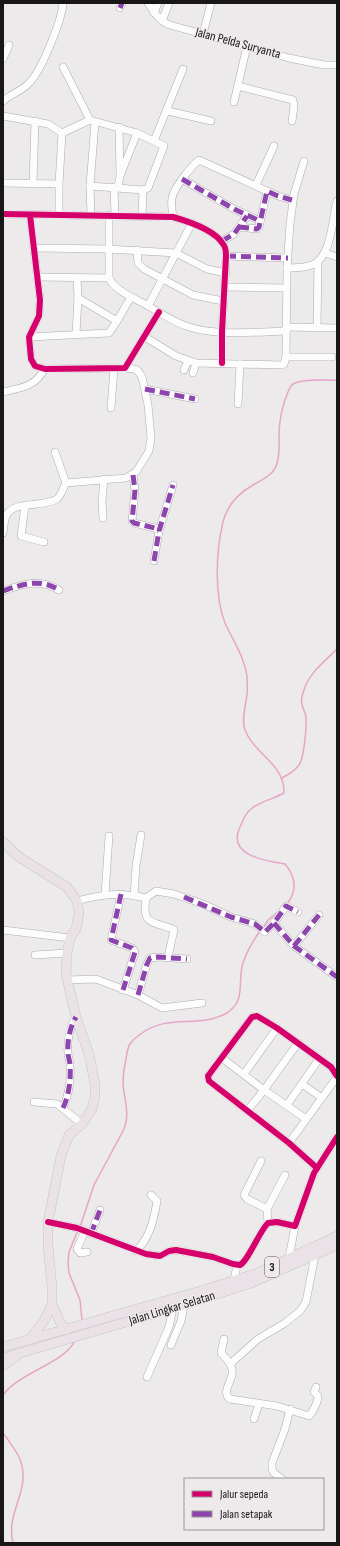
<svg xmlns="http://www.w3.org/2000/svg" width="340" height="1546" font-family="'Sofia Sans Condensed',sans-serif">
<rect width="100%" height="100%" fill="#edeaeb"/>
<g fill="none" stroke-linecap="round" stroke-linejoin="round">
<g stroke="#e7a5c7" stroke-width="1.5">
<path d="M 282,778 C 288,775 295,770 299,765 C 304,758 308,721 305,713 C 301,704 300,700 304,690 C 309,673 325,661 337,649"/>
<path d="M 287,904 C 297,891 296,877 285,864 C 267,861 226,856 240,827 C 243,821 245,813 251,809 C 261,801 273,799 284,793 C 285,764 254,754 245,730 C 241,720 246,705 247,694 C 248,689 247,682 247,676 C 244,656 233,641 225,623 C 214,595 216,551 223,522 C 227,506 239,493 253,485 C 263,479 274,475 277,463 C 280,454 279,446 279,436 C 279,421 282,406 288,392 C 290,388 290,385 295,383 C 308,378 324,381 337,380"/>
<path d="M 263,928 L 268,920 L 278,912"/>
<path d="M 80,1227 L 94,1185 L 123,1131 C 131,1115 124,1100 123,1083 C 123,1075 124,1067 126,1059 C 127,1054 127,1049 130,1044 C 132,1041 135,1038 138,1036 C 167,1012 196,1029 225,1014 C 247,1003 237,981 243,963 C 247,951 253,941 260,931"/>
<path d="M 78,1230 L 69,1252 L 68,1263 L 69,1273 L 80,1300 L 82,1320"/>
<path d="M 3,1395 C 18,1373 67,1362 75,1340"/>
<path d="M 3,1433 C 9,1441 16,1450 20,1459 C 32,1490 5,1512 13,1543"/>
</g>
<defs>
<g id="minor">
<path d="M 148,3 C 154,12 159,21 170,25 L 289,58 L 324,65 L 337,65"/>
<path d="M 120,8 L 122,3"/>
<path d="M 154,13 L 158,3"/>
<path d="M 162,21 L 169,3"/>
<path d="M 203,34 L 211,3"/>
<path d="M 3,59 L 9,45"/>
<path d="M 63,67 L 90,120"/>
<path d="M 238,86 L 293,100 L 294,106 L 292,121"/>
<path d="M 3,101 C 11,94 22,91 29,83 C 41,72 62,20 63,3"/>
<path d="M 234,102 L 247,46"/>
<path d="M 168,111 L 211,121"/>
<path d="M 3,116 L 48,124 L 62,133"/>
<path d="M 119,127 L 120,175"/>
<path d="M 62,133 L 90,120 L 137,133 L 164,146 L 148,188 L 143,190 L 90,186"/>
<path d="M 154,141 L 183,69"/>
<path d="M 182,179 L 234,209 L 260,221"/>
<path d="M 3,183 L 59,184"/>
<path d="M 33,183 L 35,121"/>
<path d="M 256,185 L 274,146"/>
<path d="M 114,187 L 115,215"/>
<path d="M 118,187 L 120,176 L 137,133"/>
<path d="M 3,214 L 173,217 C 187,221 215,230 223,244 C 226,247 226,252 226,256 L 222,332 L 222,363"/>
<path d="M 30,215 L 40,300 L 39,316 L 29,337 L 31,359 L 35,366 L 45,369 L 125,368 L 159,312"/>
<path d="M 59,215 L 59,184 L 62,133"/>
<path d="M 91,215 L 90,186 L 95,122"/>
<path d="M 109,215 L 109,278 C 113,289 133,298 143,303 C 158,311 172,322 189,327 C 217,336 256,332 286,331"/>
<path d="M 142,216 L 143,190"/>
<path d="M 173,217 C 172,211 171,204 172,198 C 174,187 191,167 199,160 L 278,196 L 292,200"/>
<path d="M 239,227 L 257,229 L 259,227 L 267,191"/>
<path d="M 222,241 L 234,234 L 247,216"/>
<path d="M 34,248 L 108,249 L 176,253 L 207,269 L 226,273"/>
<path d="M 137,250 L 138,263 L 144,269 L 193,295 L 223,301"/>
<path d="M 325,253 L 337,257"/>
<path d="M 226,256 L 288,258"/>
<path d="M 287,268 C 295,268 304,268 312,265 C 332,257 332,219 337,201"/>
<path d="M 38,277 L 109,278"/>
<path d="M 225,287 L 286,288"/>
<path d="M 78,298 L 117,321"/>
<path d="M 148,306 L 192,223"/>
<path d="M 286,327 L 337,328"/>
<path d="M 317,328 L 318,261"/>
<path d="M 76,334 L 78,298 L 77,278"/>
<path d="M 29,337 L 109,333 L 117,321 L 131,297"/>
<path d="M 145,337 L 176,356 L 196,363 L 282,365 L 284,364 L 286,357 L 332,357"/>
<path d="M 286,357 L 287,268 L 290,224 L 294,194 L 304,161"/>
<path d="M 184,370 L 188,360"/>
<path d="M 193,373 L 196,363"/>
<path d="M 145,389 L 195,399"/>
<path d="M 3,392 C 23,387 33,388 45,369"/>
<path d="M 238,404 L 240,364"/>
<path d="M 111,408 L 114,368"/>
<path d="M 55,452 L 66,483"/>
<path d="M 133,475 L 135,490 L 132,521 L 134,523 L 155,528 L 159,531"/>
<path d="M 25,506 L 21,536 L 44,542"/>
<path d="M 103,518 L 102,501 L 104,479"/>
<path d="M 3,533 C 4,527 4,519 7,514 C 15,501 45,507 57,499 C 61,496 63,488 66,483 L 126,478 L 136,472 L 149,451 L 151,438 L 148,405 L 142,377 L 138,371 L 135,369 L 125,368"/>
<path d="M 154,561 L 159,531 L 173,485"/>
<path d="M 3,591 C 23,584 40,578 59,590"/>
<path d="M 105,894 L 109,836"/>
<path d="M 121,894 L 111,940 L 132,948 L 135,952 L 123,990"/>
<path d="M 134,896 L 136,866 L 141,835"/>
<path d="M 77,901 C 102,894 121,892 146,898"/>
<path d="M 274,923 L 294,946 L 337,977"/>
<path d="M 3,930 L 70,938"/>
<path d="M 294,946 L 319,915"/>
<path d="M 35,955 L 67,953"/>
<path d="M 168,957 L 174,930 L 173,929 C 151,921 142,925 146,898 L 156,891 L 174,894 L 203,904 L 231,917 L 255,924 L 265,932 L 274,923 L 286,906 L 298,912"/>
<path d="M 67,980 L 96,979 L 138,995 L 162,1008 L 202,1003"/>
<path d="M 138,995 L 147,964 L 150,958 L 158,957 L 187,959"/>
<path d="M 222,1058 L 264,1090 L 306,1119"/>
<path d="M 244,1074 L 277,1028"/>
<path d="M 302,1084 L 322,1098"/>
<path d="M 34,1102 L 57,1104 L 82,1124"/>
<path d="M 287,1105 L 319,1059"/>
<path d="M 63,1108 C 69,1095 71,1080 70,1065 C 70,1061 68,1057 68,1053 C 67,1041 70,1027 76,1017"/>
<path d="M 247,1111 L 264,1090 L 298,1043"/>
<path d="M 289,1143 L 337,1077"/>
<path d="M 261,1161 L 244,1195 L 247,1199 L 267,1209"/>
<path d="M 317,1168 L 289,1143 L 209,1081 L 208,1076 L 252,1017 L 257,1016 L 277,1028 L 331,1067 L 337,1076"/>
<path d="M 48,1222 L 77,1228 L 146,1254 L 160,1256 L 169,1251 L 176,1250 L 213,1257 L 233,1264 L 240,1265 C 248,1261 259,1232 268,1223 L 277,1222 L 295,1226 L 314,1173 L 337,1137"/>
<path d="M 268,1223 L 267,1209 L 285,1175"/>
<path d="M 85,1231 L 77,1249 L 80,1253 L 87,1252"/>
<path d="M 91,1234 L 100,1210"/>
<path d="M 136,1251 C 150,1238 154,1219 157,1201 L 151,1195"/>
<path d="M 289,1258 L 295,1226"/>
<path d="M 234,1280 L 237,1265"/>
<path d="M 224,1339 L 221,1353 C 225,1357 231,1363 232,1369 C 235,1379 220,1391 230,1399 L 277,1406 L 309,1416 C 313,1412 318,1402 318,1396 L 314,1392 L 316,1387"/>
<path d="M 171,1345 L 181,1321 L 184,1305"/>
<path d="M 230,1364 L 258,1339 L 285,1323 L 300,1311 L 306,1302 L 315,1255"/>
<path d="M 147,1377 L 169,1327 L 173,1308"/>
<path d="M 254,1419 L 259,1404"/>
<path d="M 282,1479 L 274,1473 L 272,1469 L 272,1463 L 285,1429 L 290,1409"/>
</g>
<g id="major">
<path d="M 3,842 L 19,857 L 67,887 L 77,901 L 79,913 L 76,929 L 70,938 L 67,953 L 66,974 L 76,1017 L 89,1054 L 95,1084 L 95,1097 L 92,1109 L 82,1124 L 69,1135 L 61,1156 L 48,1222 L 48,1245 L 52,1288 L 52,1304 L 44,1321 L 29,1340"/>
<path d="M 52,1304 L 60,1322 L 66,1330"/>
<path d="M 3,1347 L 204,1290 L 255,1274 L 337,1236"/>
<path d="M 3,1358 L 184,1305 L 251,1283 L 337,1245"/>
<path d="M 3,1366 L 16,1357"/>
</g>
</defs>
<use href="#minor" stroke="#aeabac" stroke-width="8"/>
<use href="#major" stroke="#c6c5c5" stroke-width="10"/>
<use href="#minor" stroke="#fcfcfc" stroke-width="7"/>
<use href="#major" stroke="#eae2e7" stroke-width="9"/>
<g stroke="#8e44ad" stroke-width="5" stroke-dasharray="10 5" stroke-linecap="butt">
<path d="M 120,8 L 122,3"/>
<path d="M 182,179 L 234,209 L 260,221"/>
<path d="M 239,227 L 257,229 L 259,227 L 267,191 L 278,196 L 292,200"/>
<path d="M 222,241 L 234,234 L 247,216"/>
<path d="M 226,256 L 288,258"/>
<path d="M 145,389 L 195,399"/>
<path d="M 133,475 L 135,490 L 132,521 L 134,523 L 155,528 L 159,531"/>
<path d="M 154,561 L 159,531 L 173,485"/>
<path d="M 3,591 C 23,584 40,578 59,590"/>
<path d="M 121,894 L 111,940 L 132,948 L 135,952 L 123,990"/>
<path d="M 184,897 L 231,917 L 255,924 L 265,932 L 274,923 L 286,906 L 298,912"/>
<path d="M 274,923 L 294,946 L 337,977"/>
<path d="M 294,946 L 319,915"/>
<path d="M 138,995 L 147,964 L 150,958 L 158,957 L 187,959"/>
<path d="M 63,1108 C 69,1095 71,1080 70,1065 C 70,1061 68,1057 68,1053 C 67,1041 70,1027 76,1017"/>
<path d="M 91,1234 L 100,1210"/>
</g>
<defs>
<g id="cycleway">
<path d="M 3,214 L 173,217 C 187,221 215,230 223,244 C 226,247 226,252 226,256 L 222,332 L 222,363"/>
<path d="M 30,215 L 40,300 L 39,316 L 29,337 L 31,359 L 35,366 L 45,369 L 125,368 L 159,312"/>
<path d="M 317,1168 L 289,1143 L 209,1081 L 208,1076 L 252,1017 L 257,1016 L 277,1028 L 331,1067 L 337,1076"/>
<path d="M 48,1222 L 77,1228 L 146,1254 L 160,1256 L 169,1251 L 176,1250 L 213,1257 L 233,1264 L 240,1265 C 248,1261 259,1232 268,1223 L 277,1222 L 295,1226 L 314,1173 L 337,1137"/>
</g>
</defs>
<use href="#cycleway" stroke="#eee9eb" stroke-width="8"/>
<use href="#cycleway" stroke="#d6006c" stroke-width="6"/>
</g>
<g text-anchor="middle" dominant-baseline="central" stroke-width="3" stroke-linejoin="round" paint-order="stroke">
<rect fill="#eee9eb" stroke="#585557" stroke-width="1" x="265" y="1257" width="14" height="20" rx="3"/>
<g font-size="12" font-weight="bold" fill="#181617">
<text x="272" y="1267">3</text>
</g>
<g font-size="13" fill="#181617" stroke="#eee9eb">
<text transform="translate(238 43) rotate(15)">Jalan Pelda Suryanta</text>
<text transform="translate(172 1308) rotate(-17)">Jalan Lingkar Selatan</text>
</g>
</g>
<rect width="340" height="1546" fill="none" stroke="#181617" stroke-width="8"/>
<rect x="184" y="1478" width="140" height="52" fill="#eee9eb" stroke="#989596"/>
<rect x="192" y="1491" width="20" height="6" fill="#d6006c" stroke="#989596"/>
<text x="220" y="1498" font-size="12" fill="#181617">Jalur sepeda</text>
<rect x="192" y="1511" width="20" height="6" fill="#8e44ad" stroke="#989596"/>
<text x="220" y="1518" font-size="12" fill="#181617">Jalan setapak</text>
</svg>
